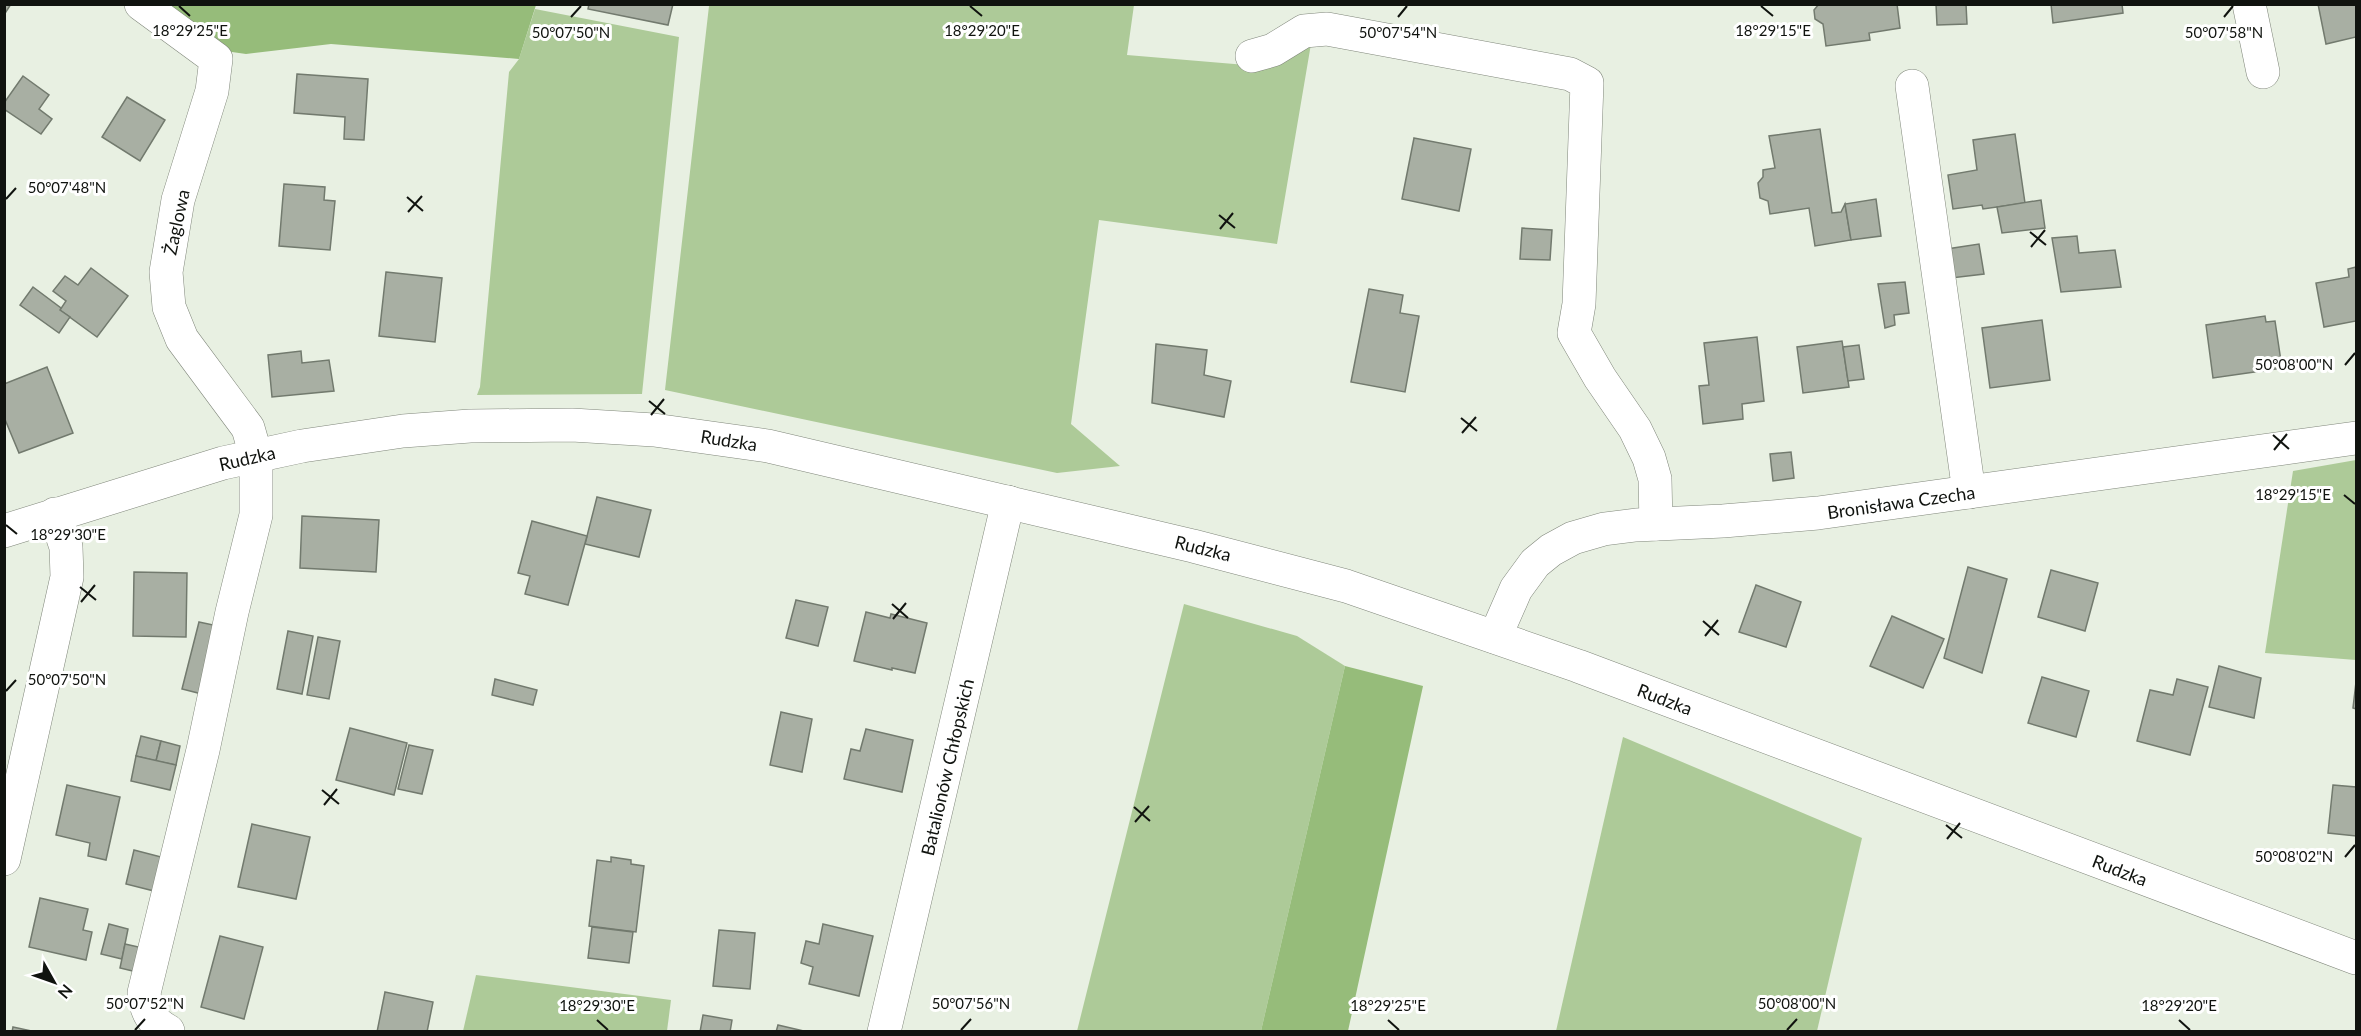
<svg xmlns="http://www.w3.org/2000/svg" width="2361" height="1036" font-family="Lato,sans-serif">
<rect width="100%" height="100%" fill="#e8f0e2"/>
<g fill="#adca98">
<path d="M 681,5 L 1134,5 L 1127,55 L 1270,67 L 1312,38 L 1277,244 L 1099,220 L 1071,424 L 1120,466 L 1057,473 L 665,390 L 709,6 Z"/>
<path d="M 535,9 L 679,37 L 642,394 L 477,395 L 480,387 L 509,72 L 519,59 Z"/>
<path d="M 2356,460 L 2356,660 L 2265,653 L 2293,471 Z"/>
<path d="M 1184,604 L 1297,636 L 1345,666 L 1261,1031 L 1077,1031 Z"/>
<path d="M 1623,737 L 1862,838 L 1817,1031 L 1556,1031 Z"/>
<path d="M 476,975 L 671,1000 L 667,1031 L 463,1031 Z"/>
</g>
<g fill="#96bc7a">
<path d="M 156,5 L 536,5 L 519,59 L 331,44 L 246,54 L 218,50 Z"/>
<path d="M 1345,666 L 1423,686 L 1348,1031 L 1261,1031 Z"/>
</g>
<g fill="#a8afa3" stroke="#727a6e" stroke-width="1.5">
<path d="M 4,4 L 11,4 L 4,15 Z"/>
<path d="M 589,4 L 673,4 L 668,25 L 588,9 Z"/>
<path d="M 1819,4 L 1897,4 L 1900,28 L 1869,33 L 1870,40 L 1826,46 L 1823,24 L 1815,19 L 1814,10 Z"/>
<path d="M 1936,4 L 1966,4 L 1967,24 L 1937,25 Z"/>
<path d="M 2051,4 L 2122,4 L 2123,13 L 2053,23 Z"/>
<path d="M 2318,4 L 2356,4 L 2356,37 L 2326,44 Z"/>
<path d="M 297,74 L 368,79 L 364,140 L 344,139 L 345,117 L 294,113 Z"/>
<path d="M 23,76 L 49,95 L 39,109 L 52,119 L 41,134 L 4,109 L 4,103 Z"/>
<path d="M 127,97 L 165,120 L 140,161 L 102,137 Z"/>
<path d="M 1820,129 L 1832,213 L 1841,212 L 1845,204 L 1851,240 L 1815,246 L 1809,208 L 1770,214 L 1768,201 L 1760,198 L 1758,183 L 1763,177 L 1763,170 L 1775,168 L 1769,136 Z"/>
<path d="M 2015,134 L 2025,203 L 1983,209 L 1982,205 L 1953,209 L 1948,175 L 1977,170 L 1973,140 Z"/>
<path d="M 1414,138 L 1471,149 L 1459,211 L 1402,199 Z"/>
<path d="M 284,184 L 325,187 L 324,200 L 335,201 L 330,250 L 279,246 Z"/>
<path d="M 1876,199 L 1881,236 L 1851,240 L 1845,204 Z"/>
<path d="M 2041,200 L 2045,228 L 2002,233 L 1997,207 Z"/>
<path d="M 1522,228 L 1552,230 L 1550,260 L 1520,259 Z"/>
<path d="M 2077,236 L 2079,253 L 2115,250 L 2121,287 L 2061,292 L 2052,238 Z"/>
<path d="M 1979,244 L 1984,274 L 1951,278 L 1947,249 Z"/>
<path d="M 2356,267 L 2356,321 L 2324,327 L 2316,283 L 2349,277 L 2348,269 Z"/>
<path d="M 91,268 L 128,296 L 97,337 L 60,310 L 66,301 L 53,291 L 65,276 L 78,285 Z"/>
<path d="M 386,272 L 442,278 L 435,342 L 379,336 Z"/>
<path d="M 1905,282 L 1909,313 L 1894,315 L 1895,325 L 1885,328 L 1878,284 Z"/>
<path d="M 33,287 L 61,308 L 60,310 L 70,317 L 59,333 L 20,305 Z"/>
<path d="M 1369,289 L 1403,295 L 1400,313 L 1419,316 L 1405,392 L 1351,382 Z"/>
<path d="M 2265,316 L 2266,322 L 2275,321 L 2282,368 L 2213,378 L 2206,325 Z"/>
<path d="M 2042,320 L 2050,380 L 1990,388 L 1982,328 Z"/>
<path d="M 1757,337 L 1764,401 L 1742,404 L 1743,419 L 1703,424 L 1699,386 L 1709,385 L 1704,343 Z"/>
<path d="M 1842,341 L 1849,387 L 1803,393 L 1797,347 Z"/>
<path d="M 1156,344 L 1207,350 L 1204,375 L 1231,381 L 1224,417 L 1152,403 Z"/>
<path d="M 1859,345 L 1864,379 L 1848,381 L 1843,347 Z"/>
<path d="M 301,351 L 302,363 L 329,360 L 334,391 L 272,397 L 268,355 Z"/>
<path d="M 47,367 L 73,433 L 19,453 L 4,417 L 4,384 Z"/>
<path d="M 1791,452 L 1794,478 L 1773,481 L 1770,454 Z"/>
<path d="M 597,497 L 651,510 L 639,557 L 585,544 Z"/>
<path d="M 302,516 L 379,520 L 376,572 L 300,568 Z"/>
<path d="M 532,521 L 587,536 L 568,605 L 525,594 L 530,576 L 518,573 Z"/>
<path d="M 1968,567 L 2007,579 L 1982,673 L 1944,658 Z"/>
<path d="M 2051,570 L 2098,583 L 2085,631 L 2038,617 Z"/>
<path d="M 134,572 L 187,573 L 186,637 L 133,636 Z"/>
<path d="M 1756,585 L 1801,602 L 1786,647 L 1739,632 Z"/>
<path d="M 796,600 L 828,607 L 818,646 L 786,638 Z"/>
<path d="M 866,612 L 890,618 L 891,614 L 927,623 L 915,673 L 892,668 L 892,670 L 854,661 Z"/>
<path d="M 1892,616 L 1944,639 L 1923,688 L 1870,666 Z"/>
<path d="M 199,622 L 218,626 L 202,694 L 182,689 Z"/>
<path d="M 288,631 L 313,636 L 302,694 L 277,689 Z"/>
<path d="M 318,637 L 340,641 L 329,699 L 307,695 Z"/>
<path d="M 2219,666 L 2261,678 L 2254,718 L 2209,707 Z"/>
<path d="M 2042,677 L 2089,691 L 2076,737 L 2028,723 Z"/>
<path d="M 495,679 L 537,690 L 533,705 L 492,695 Z"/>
<path d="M 2177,679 L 2208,687 L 2190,755 L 2137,741 L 2150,690 L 2173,695 Z"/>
<path d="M 2356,682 L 2356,709 L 2353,708 Z"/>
<path d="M 781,712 L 812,719 L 802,772 L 770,765 Z"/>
<path d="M 350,728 L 407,743 L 394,795 L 336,780 Z"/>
<path d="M 866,729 L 913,740 L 902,792 L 844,779 L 851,749 L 860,751 Z"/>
<path d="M 141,736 L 161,741 L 156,761 L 136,756 Z"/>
<path d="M 161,741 L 180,746 L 176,765 L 156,761 Z"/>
<path d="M 409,745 L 433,750 L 422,794 L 398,789 Z"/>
<path d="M 136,756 L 176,765 L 170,790 L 131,781 Z"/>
<path d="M 67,785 L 120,797 L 106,860 L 88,856 L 90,843 L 56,835 Z"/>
<path d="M 2333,785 L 2356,787 L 2356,836 L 2328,833 Z"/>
<path d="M 252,824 L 310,837 L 296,899 L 238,887 Z"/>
<path d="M 134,850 L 165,858 L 158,892 L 126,884 Z"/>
<path d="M 611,857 L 631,860 L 631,864 L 644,866 L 636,932 L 589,926 L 597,860 L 611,862 Z"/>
<path d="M 40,898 L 88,909 L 83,930 L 92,932 L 86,960 L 29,947 Z"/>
<path d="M 109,924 L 128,929 L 122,959 L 101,954 Z"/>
<path d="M 823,924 L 873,936 L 859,996 L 809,984 L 813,967 L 801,963 L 806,941 L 819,944 Z"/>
<path d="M 592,927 L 633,932 L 629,963 L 588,958 Z"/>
<path d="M 719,930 L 755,933 L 750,989 L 713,986 Z"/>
<path d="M 220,936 L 263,947 L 244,1019 L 201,1007 Z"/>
<path d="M 125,944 L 143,948 L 137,972 L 120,968 Z"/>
<path d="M 385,992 L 433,1002 L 427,1032 L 377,1032 Z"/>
<path d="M 703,1015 L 732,1020 L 730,1032 L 700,1032 Z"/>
<path d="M 778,1025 L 808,1032 L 776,1032 Z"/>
<path d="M 13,1027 L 36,1032 L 12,1032 Z"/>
</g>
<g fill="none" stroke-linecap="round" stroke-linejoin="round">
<defs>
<g id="minor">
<path d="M 141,4 L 216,59 L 212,91 L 178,200 L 166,272 L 169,307 L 182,339 L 248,428 L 256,456 L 256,515 L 232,612 L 203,750 L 144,993 C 146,1012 152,1022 168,1031"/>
<path d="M 2249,4 L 2263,72"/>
<path d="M 1252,56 L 1273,50 L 1304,31 L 1327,29 L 1570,74 L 1587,83 L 1579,304 L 1574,333 L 1600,378 L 1635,429 L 1649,458 L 1655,479 L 1656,524"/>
<path d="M 1912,86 L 1969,492"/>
<path d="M 1495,637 L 1516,589 L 1535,563 L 1551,550 L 1573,538 L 1604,529 L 1636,525 L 1723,521 L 1818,513 L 2356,438"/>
<path d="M 4,859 L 67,577 L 66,547 L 55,514"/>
<path d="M 884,1032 L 1008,502"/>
</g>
<path id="major" d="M 4,531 L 223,463 L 302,446 L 403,431 L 470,426 L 572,425 L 654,430 L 768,446 L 1193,546 L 1346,586 L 1578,666 L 2356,958"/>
</defs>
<use href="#minor" stroke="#80877b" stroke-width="34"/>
<use href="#major" stroke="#80877b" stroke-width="34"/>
<use href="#minor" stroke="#fff" stroke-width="33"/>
<use href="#major" stroke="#fff" stroke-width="33"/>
</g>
<path fill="none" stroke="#10130f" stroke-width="2" d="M 179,6 L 190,16M 970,6 L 982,16M 1761,6 L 1773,16M 571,17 L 581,6M 1398,17 L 1407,6M 2224,17 L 2233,6M 407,197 L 423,211M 6,199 L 16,188M 408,212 L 422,196M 1219,215 L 1235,228M 1220,229 L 1233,213M 2030,232 L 2046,245M 2031,247 L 2045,230M 2345,365 L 2355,353M 649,401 L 665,414M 651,415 L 664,399M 1461,418 L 1477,431M 1462,433 L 1476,417M 2273,435 L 2289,449M 2274,450 L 2287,434M 2344,495 L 2355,504M 6,525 L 17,534M 80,587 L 96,600M 81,602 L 95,585M 892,604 L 908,618M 893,619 L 906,603M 1703,621 L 1719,635M 1705,636 L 1718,620M 6,691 L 16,680M 322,790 L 339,804M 324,805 L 337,789M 1134,807 L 1150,821M 1135,822 L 1149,806M 1946,825 L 1962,838M 1947,839 L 1960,823M 2345,857 L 2355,845M 597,1020 L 608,1030M 1388,1020 L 1399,1030M 2179,1020 L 2190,1030M 135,1030 L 145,1019M 961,1030 L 971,1019M 1787,1030 L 1797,1019"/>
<g text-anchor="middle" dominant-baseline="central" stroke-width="6" stroke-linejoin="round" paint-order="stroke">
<g font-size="18" fill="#10130f" stroke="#fff">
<text transform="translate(176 222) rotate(-78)">Żaglowa</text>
<text transform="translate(729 440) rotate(9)">Rudzka</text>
<text transform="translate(247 458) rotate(-13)">Rudzka</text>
<text transform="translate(1901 502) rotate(-8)">Bronisława Czecha</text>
<text transform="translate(1203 548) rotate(14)">Rudzka</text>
<text transform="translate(1665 699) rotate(21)">Rudzka</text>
<text transform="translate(947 767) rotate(-77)">Batalionów Chłopskich</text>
<text transform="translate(2120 870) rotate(21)">Rudzka</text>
</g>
</g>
<g font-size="15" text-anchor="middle" fill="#10130f" stroke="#fff" stroke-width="6" stroke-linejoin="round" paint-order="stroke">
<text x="982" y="36">18°29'20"E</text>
<text x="190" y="36">18°29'25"E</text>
<text x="1773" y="36">18°29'15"E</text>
<text x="571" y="38">50°07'50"N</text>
<text x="1398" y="38">50°07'54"N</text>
<text x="2224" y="38">50°07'58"N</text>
<text x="67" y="193">50°07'48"N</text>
<text x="2294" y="370">50°08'00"N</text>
<text x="2293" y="500">18°29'15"E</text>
<text x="68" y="540">18°29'30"E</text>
<text x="67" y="685">50°07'50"N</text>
<text x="2294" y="862">50°08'02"N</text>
<text x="145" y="1009">50°07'52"N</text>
<text x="971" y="1009">50°07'56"N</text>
<text x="1797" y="1009">50°08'00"N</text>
<text x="597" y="1011">18°29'30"E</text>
<text x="1388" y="1011">18°29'25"E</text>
<text x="2179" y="1011">18°29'20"E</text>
</g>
<rect width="2361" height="1036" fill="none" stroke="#10130f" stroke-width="12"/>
<g transform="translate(54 982) rotate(130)" stroke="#ffffff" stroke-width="4.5" paint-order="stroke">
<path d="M0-4.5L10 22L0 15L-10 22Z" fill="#10130f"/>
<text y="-9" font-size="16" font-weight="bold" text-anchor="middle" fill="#10130f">N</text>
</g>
</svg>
